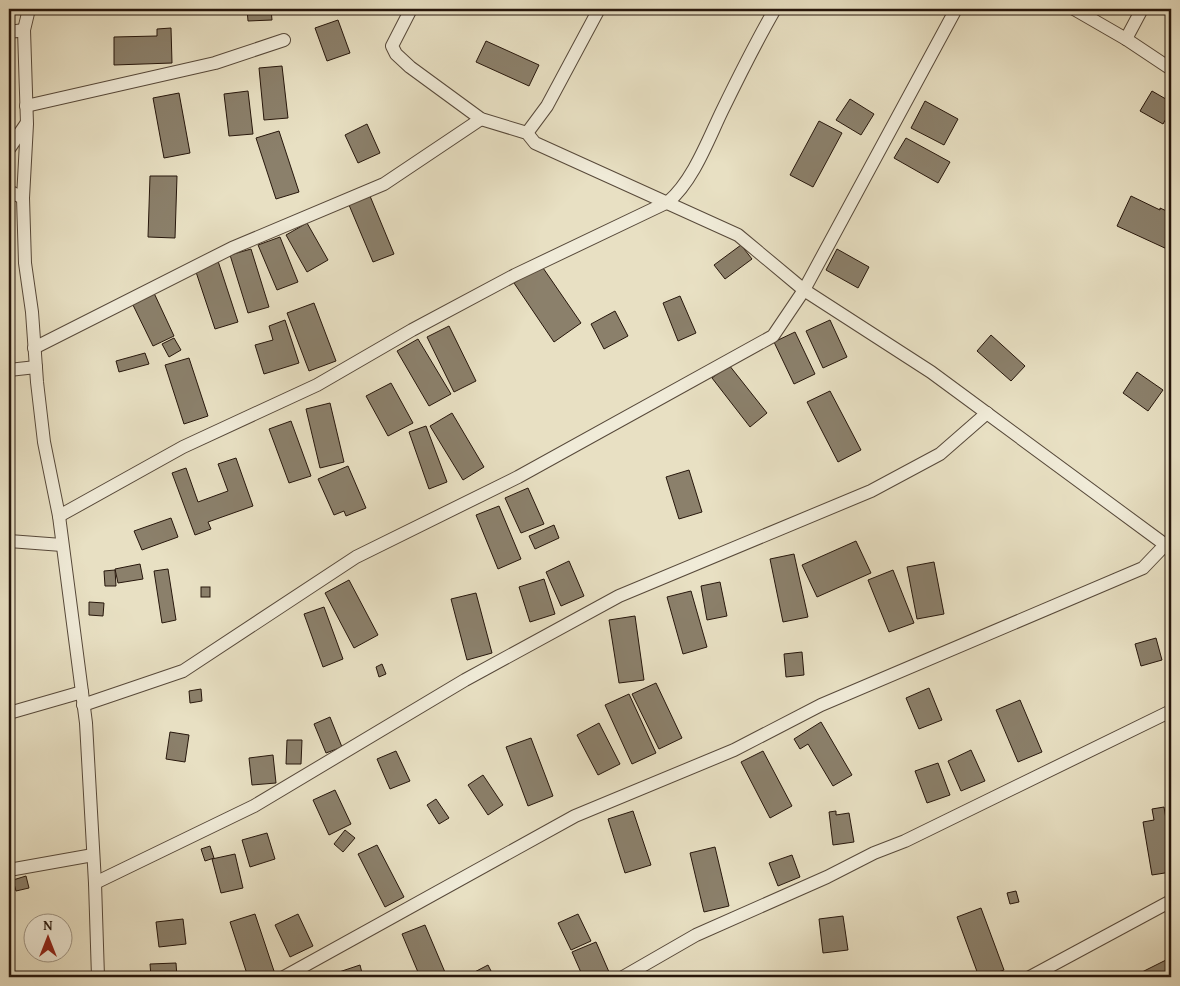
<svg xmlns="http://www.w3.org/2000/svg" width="1180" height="986" font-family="'Gentium Book Plus',serif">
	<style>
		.building { fill: #8b806b; stroke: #27170c }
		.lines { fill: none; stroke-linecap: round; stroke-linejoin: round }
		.street-casing { stroke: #57493a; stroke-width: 14 }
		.street { stroke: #f0ebd8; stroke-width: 12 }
	</style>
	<rect width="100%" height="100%" fill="#e8e0c3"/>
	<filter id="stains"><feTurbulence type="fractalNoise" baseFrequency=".004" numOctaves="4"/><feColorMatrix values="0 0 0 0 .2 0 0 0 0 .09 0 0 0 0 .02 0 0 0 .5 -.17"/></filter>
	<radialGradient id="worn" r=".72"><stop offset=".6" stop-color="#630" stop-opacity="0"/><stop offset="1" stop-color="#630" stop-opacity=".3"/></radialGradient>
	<g class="building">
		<polygon points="247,9 271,9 272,20 248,21"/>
		<polygon points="338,20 350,53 327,61 315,28"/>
		<polygon points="171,28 172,63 114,65 114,37 157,36 157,29"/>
		<polygon points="486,41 539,65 529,86 476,62"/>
		<polygon points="282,66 288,118 264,120 259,68"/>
		<polygon points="248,91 253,134 229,136 224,94"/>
		<polygon points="1152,91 1171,102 1171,110 1163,124 1140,111"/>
		<polygon points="179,93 190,153 164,158 153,98"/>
		<polygon points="850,99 874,114 861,135 836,120"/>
		<polygon points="925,101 958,119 944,145 911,128"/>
		<polygon points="819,121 842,133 813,187 790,175"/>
		<polygon points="367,124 380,153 358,163 345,135"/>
		<polygon points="279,131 299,192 276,199 256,138"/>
		<polygon points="906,138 950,162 938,183 894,158"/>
		<polygon points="150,176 177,176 175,238 148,237"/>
		<polygon points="370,196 394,254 373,262 349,205"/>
		<polygon points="1131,196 1160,210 1160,208 1171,213 1171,240 1167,249 1117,226"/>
		<polygon points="307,223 328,260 307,272 286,235"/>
		<polygon points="280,237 298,282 277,290 258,245"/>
		<polygon points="741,245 752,259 725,279 714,265"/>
		<polygon points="251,249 269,307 248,313 230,255"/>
		<polygon points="837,249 869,267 858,288 826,270"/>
		<polygon points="218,261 238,322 215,329 195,269"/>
		<polygon points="541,265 581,323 554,342 514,283"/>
		<polygon points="154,293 174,336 153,346 132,303"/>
		<polygon points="680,296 696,333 678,341 663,303"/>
		<polygon points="314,303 336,361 309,371 287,313"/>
		<polygon points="615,311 628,336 604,349 591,324"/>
		<polygon points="285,320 299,363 264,374 255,345 273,340 269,326"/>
		<polygon points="830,320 847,357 823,368 806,331"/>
		<polygon points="449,326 476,381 454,392 427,337"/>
		<polygon points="795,332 815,374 794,384 774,342"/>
		<polygon points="991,335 1025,366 1011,381 977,351"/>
		<polygon points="174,338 181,350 169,357 162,344"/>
		<polygon points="418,339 451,394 429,406 397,351"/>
		<polygon points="145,353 149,364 119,372 116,361"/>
		<polygon points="189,358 208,416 184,424 165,365"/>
		<polygon points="729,365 767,413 750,427 712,378"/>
		<polygon points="1137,372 1163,390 1148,411 1123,393"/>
		<polygon points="391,383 413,423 388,436 366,396"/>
		<polygon points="830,391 861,450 838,462 807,402"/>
		<polygon points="330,403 344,462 320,468 306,409"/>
		<polygon points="452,413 484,467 463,480 430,426"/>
		<polygon points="291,421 311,476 289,483 269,429"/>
		<polygon points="426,426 447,482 429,489 409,432"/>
		<polygon points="236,458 253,506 208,522 211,529 195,535 172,473 186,468 198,502 228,491 218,464"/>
		<polygon points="348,466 366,508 346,516 344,511 334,515 318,479"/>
		<polygon points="689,470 702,512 679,519 666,477"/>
		<polygon points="528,488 544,524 521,533 505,498"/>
		<polygon points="499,506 521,559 498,569 476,515"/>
		<polygon points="171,518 178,537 142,550 134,531"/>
		<polygon points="554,525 559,538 535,549 529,536"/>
		<polygon points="856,541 871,573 817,597 802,565"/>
		<polygon points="794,554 808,617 783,622 770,559"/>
		<polygon points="569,561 584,596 561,606 546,572"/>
		<polygon points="934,562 944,614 917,619 907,567"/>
		<polygon points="140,564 143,579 118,583 115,569"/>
		<polygon points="168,569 176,620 162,623 154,571"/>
		<polygon points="115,570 116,586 105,586 104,571"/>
		<polygon points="893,570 914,623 889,632 868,580"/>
		<polygon points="544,579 555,614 530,622 519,587"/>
		<polygon points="349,580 378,635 354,648 325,593"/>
		<polygon points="720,582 727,616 707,620 701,586"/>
		<rect x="201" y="587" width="9" height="10"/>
		<polygon points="691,591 707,647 683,654 667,597"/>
		<polygon points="476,593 492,653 467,660 451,599"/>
		<polygon points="89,602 104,603 103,616 89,615"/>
		<polygon points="324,607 343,659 323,667 304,614"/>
		<polygon points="635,616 644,680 619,683 609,620"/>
		<polygon points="1156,638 1162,660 1141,666 1135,644"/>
		<polygon points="802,652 804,675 786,677 784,654"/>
		<polygon points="382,664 386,674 379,677 376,667"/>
		<polygon points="656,683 682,738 659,749 632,694"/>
		<polygon points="929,688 942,720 919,729 906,698"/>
		<polygon points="201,689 202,701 190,703 189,691"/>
		<polygon points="629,694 656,753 632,764 605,705"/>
		<polygon points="1020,700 1042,752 1018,762 996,710"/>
		<polygon points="330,717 342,747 326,753 314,724"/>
		<polygon points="821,722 852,775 833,786 808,744 800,749 794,739"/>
		<polygon points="599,723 620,764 598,775 577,735"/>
		<polygon points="170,732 189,735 185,762 166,759"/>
		<polygon points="531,738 553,796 528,806 506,747"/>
		<polygon points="287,740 302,740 301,764 286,764"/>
		<polygon points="971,750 985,781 961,791 948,761"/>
		<polygon points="396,751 410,781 390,789 377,759"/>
		<polygon points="763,751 792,806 770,818 741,762"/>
		<polygon points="273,755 276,783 252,785 249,758"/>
		<polygon points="938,763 950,795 927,803 915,771"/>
		<polygon points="483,775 503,805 488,815 468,785"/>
		<polygon points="335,790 351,824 329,835 313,800"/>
		<polygon points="436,799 449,818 439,824 427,805"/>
		<polygon points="1164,807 1171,849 1171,872 1152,875 1143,822 1154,820 1152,809"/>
		<polygon points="633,811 651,865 625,873 608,819"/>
		<polygon points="836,811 836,815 849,813 854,842 833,845 829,812"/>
		<polygon points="345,830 355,838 343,852 334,844"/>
		<polygon points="267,833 275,859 250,867 242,840"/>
		<polygon points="377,845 404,897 385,907 358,854"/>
		<polygon points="210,846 214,858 205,861 201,849"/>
		<polygon points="715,847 729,906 704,912 690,853"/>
		<polygon points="235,854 243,888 221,893 212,859"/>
		<polygon points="792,855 800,877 778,886 769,863"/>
		<polygon points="26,876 29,888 16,891 13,880"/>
		<polygon points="1016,891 1019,902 1010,904 1007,893"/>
		<polygon points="981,908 1004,970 983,977 979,977 957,917"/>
		<polygon points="255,914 275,974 266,977 248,977 230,922"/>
		<polygon points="298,914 313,946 290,957 275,925"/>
		<polygon points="578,914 591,941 571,950 558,923"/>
		<polygon points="843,916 848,950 823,953 819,919"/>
		<polygon points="183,919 186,944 159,947 156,922"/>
		<polygon points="425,925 447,977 420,977 402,934"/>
		<polygon points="596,942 609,972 597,977 583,977 572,952"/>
		<polygon points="1170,958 1171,961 1171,977 1145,977 1142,972"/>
		<polygon points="176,963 177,977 151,977 150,964"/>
		<polygon points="360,965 363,977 337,977 336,973"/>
		<polygon points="488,965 494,977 465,977"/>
		<polygon points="975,972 978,977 965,977"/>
	</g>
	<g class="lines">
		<defs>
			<g id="street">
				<polyline points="411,9 392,46 396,54 410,67 481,119 527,133 535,143 738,235 804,290 931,372 1171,549"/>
				<polyline points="1074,9 1126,39 1171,69"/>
				<polyline points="24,30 29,9"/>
				<polyline points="9,32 24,30 27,124 23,198 25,263 32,312 37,382 44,442 59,516 86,723 95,883 98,977"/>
				<polyline points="1126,39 1142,9"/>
				<polyline points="26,106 215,63 284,40"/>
				<polyline points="527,133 547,106 599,9"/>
				<polyline points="9,149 26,124"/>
				<polyline points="9,191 23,198"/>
				<polyline points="34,348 232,248 384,184 481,119"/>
				<polyline points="9,370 36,367"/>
				<path d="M59,516L183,447L317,385L412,330L515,275L668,202C693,181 708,140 722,111C739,76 756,42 775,9"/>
				<polyline points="9,541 62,545"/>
				<polyline points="83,705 183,671 356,557 518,477 773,336 804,290 956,9"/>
				<polyline points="9,713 82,692"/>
				<polyline points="9,870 93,855"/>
				<polyline points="95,883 254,806 465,680 619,596 871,491 940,454 987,413"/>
				<polyline points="284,977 575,816 734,750 821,705 1143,568 1165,545"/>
				<polyline points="623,977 696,935 827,877 874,853 905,841 1171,711"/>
				<polyline points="1030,977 1171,901"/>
			</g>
		</defs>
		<use href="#street" class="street-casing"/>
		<use href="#street" class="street"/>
	</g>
	<rect width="1180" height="986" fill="none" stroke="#e8e0c3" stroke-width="30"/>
	<rect x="10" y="10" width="1160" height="966" fill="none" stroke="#27170c" stroke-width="2.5"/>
	<rect x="15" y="15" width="1150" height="956" fill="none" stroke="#27170c"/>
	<g transform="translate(48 938)"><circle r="24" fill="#f0ebd8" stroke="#a09686"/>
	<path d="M0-4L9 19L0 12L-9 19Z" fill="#8f2418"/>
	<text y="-8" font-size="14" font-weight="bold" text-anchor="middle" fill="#27170c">N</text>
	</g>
	<rect width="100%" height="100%" filter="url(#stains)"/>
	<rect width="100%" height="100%" fill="url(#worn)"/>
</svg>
